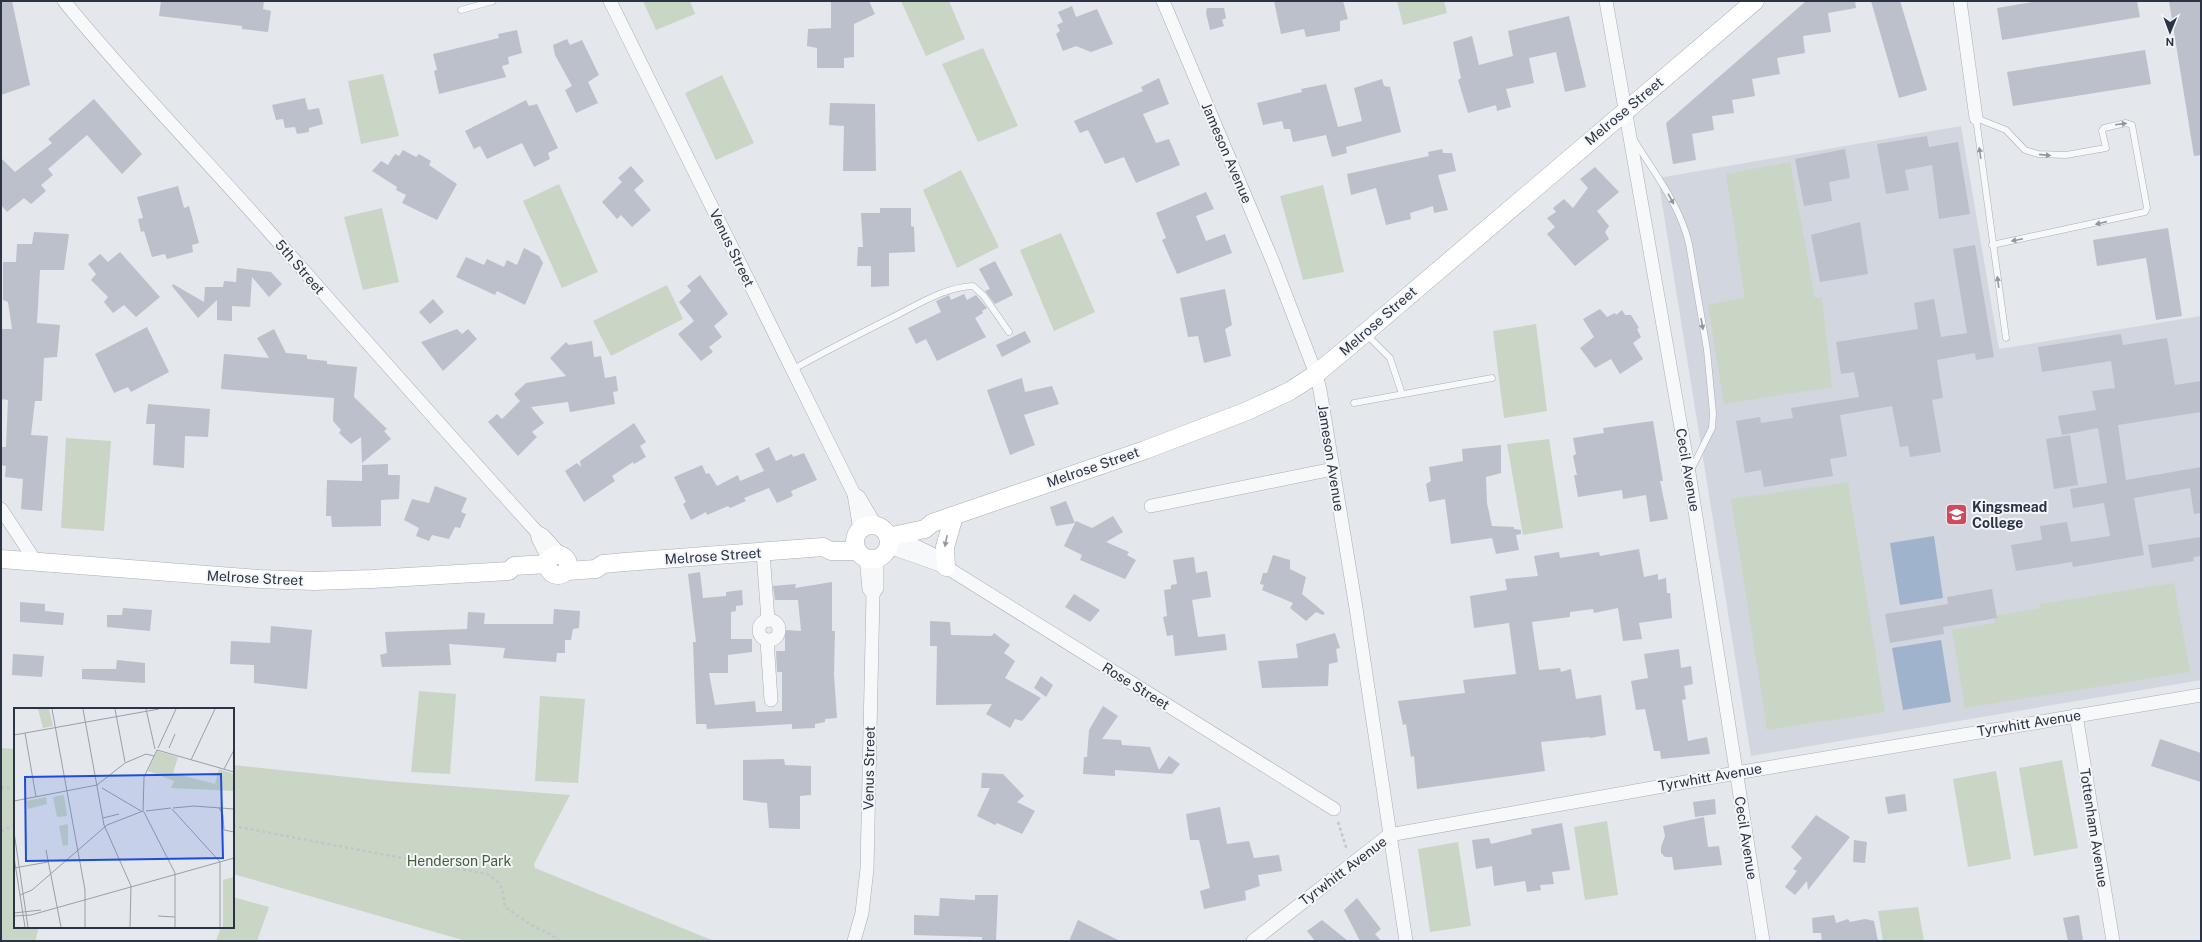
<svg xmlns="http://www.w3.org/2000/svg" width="2202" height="942" font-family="'Public Sans',sans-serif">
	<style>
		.built { fill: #d2d6de }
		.green { fill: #c9d6c5 }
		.water { fill: #9fb4cc }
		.building { fill: #bbc0ca }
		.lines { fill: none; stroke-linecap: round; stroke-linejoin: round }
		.lane-casing { stroke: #a9aeb7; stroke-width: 7 }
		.street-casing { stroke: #a9aeb7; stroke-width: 14 }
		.secondary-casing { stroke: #a9aeb7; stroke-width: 19 }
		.path { stroke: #c2c5cb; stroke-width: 2.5; stroke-dasharray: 3 3; stroke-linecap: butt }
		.lane { stroke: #f7f8fa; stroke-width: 6 }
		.street { stroke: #f7f8fa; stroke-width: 13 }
		.secondary { stroke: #fff; stroke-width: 18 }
		.oneway { fill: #9196a0 }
		.oneway2 { fill: #959aa2 }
		.labels { text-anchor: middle; stroke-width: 4; stroke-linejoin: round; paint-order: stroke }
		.street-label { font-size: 14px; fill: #2b3445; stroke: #f4f6f9 }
		.poi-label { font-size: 14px; font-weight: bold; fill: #2b3445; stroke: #f4f6f9; text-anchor: start }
		.park-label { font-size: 14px; fill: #3f6138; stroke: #f4f6f9 }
		.inset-road { fill: none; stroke: #9a9fa9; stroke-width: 1 }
		.view { fill: #1d4ed8; fill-opacity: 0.15; stroke: #1d4ed8; stroke-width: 2 }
		.inset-edge { fill: none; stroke: #2b3445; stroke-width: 2 }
	</style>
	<rect width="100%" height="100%" fill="#e4e7ec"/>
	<polygon class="built" points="1961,126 1999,349 2201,316 2201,680 1751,756 1658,178"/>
	<g class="green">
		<polygon points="643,1 690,1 695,14 656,30"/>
		<polygon points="901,1 949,1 965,39 926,56"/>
		<polygon points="1397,1 1444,1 1447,13 1403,25"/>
		<polygon points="983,48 1018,126 978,142 942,64"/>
		<polygon points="383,74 399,136 361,144 348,81"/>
		<polygon points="722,75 754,143 716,160 685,93"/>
		<polygon points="1790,162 1815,298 1822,298 1832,387 1724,404 1708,305 1745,298 1726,174"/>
		<polygon points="961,170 999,247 957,268 923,190"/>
		<polygon points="559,184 598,272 562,288 523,201"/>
		<polygon points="1323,185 1344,272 1303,280 1280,196"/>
		<polygon points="382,208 399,282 363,290 344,217"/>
		<polygon points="1061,233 1095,312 1054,331 1020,250"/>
		<polygon points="667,285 683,319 611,356 593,321"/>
		<polygon points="1536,324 1547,411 1504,418 1493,331"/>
		<polygon points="66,438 111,441 104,531 61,528"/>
		<polygon points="1549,439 1563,528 1523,535 1507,444"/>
		<polygon points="1848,482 1885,712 1767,730 1731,499"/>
		<polygon points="2174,583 2190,672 1965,708 1952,630 1995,623 1994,616 2040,608 2040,604"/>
		<polygon points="419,691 456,694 450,774 411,772"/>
		<polygon points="540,696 585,699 578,783 535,781"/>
		<polygon points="1,748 15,749 15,927 39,927 35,941 1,941"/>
		<polygon points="2062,760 2078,848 2034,856 2019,768"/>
		<polygon points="233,765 387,781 570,795 534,864 535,868 714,941 466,941 233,874"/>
		<polygon points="1996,771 2011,859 1968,867 1953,779"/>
		<polygon points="1607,821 1618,895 1585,900 1574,827"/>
		<polygon points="1458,842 1471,926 1430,932 1418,849"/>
		<polygon points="233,897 269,907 257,941 216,941 221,927 233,927"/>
		<polygon points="1918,907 1924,941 1883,941 1878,911"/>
	</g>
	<g class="water">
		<polygon points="1934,536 1943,598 1900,605 1890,543"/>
		<polygon points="1941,640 1951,702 1903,710 1892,648"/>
	</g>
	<g class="building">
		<polygon points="1,1 12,1 30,85 1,95"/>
		<polygon points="161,1 264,1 263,9 271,11 268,32 242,29 242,26 159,16"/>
		<polygon points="869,1 875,14 854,24 854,57 844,58 844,68 817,68 817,48 807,46 808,29 831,28 831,2"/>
		<polygon points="1274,1 1343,1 1348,19 1340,21 1340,31 1306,37 1304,29 1281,34"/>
		<polygon points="1806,1 1855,1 1856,8 1828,13 1831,32 1803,36 1805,53 1777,58 1780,74 1752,79 1755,96 1732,100 1734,113 1712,116 1714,130 1692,134 1696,160 1673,164 1666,123"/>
		<polygon points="1871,1 1900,1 1927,90 1899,98"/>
		<polygon points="2039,1 2137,1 2140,17 2002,40 1997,8"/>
		<polygon points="2169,1 2201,1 2201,155 2194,156"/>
		<polygon points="1072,6 1076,17 1097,9 1113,44 1091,52 1076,46 1063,51 1056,34 1060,31 1057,25 1063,22 1058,12"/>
		<polygon points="1207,8 1224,8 1226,18 1222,20 1224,26 1210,30 1206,13"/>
		<polygon points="1569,16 1586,87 1565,92 1556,52 1529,58 1534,83 1506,89 1511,107 1497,111 1496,105 1468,113 1458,80 1461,78 1453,42 1472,36 1479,65 1513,56 1508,31"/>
		<polygon points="517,30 522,53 508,57 509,64 502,66 506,77 439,94 434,71 437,70 433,54 499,38 498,34"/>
		<polygon points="567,39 570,45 582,40 599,75 588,82 598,103 576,113 565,90 572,86 555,55 553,45"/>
		<polygon points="2145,50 2151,84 2013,106 2007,72"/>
		<polygon points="1159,78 1169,104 1143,114 1156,143 1169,139 1180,165 1136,183 1124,157 1105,164 1088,130 1080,133 1074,121 1143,91 1141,87"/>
		<polygon points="1382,79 1384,86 1390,87 1401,132 1346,147 1347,153 1332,157 1326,135 1293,142 1290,129 1284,129 1282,121 1263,125 1257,103 1302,92 1301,89 1326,84 1338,127 1362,121 1354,88"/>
		<polygon points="305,98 308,110 319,108 323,124 309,128 309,132 297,134 295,127 285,128 283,119 276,120 272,105"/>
		<polygon points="94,99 142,154 122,174 87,135 48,169 53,175 41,185 46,191 31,204 24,198 7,212 1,205 1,158 15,172 52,143 48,139"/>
		<polygon points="526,100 529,106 537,104 558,148 548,153 550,159 534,167 522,143 487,159 480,146 474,149 465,131"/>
		<polygon points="830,103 875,104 876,171 843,171 844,126 829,125"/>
		<polygon points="1927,136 1929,147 1958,142 1970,214 1939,219 1932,165 1905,170 1909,190 1886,194 1877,144"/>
		<polygon points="1442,149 1443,153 1452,153 1456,171 1438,175 1448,210 1434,213 1433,206 1410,213 1411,219 1386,225 1376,188 1351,195 1347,174 1429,156 1428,152"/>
		<polygon points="1845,149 1850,178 1829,182 1832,201 1804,206 1795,159"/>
		<polygon points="403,150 416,157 419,154 431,161 429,165 457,184 437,220 402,203 406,195 396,190 397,187 372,171 381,161 388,165 395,154 399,156"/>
		<polygon points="631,166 644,181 634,190 651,210 632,227 621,215 617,219 602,202 622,182 618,178"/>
		<polygon points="1595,167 1619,192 1597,211 1609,226 1605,232 1609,239 1575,266 1547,234 1555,227 1547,218 1556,212 1553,208 1564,199 1573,208 1588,188 1580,179"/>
		<polygon points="178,186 184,208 189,206 199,243 192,245 193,252 167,259 165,254 152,257 144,231 141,232 138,219 143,218 137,197"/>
		<polygon points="1206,192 1214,209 1196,216 1206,241 1225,234 1232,253 1177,274 1162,240 1166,238 1156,213"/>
		<polygon points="880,208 911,208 911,226 914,227 915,252 889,253 889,286 871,287 871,266 857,266 858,247 863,247 861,213 880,213"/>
		<polygon points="1860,222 1868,274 1820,282 1811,235"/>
		<polygon points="2168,228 2182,316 2156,320 2146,258 2097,266 2093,240"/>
		<polygon points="34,232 69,234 64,270 40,270 37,323 60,325 57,357 44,358 42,401 35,401 31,435 48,436 42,511 21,509 23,479 5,477 6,466 1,465 1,447 6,447 8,400 1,399 2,329 12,329 8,302 3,300 3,262 16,262 17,244 32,244"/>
		<polygon points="1975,245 1994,357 1976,360 1975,353 1937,360 1943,398 1932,400 1941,452 1910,457 1908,446 1900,447 1892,406 1840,415 1847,456 1830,459 1833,476 1764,487 1761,470 1745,473 1736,421 1760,417 1761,423 1793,418 1791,408 1859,397 1854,372 1841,374 1836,342 1918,329 1914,303 1934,299 1941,337 1967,333 1953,249"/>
		<polygon points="524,248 539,256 543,263 525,305 497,291 495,295 456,277 466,257 484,265 487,259 504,267 507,260 517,265"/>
		<polygon points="120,252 160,297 136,317 124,305 113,313 104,302 108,297 91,280 96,274 88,264 100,254 108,262"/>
		<polygon points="995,261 1013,295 995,304 985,291 990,289 979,269"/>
		<polygon points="237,268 271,272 282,284 269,297 252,277 250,307 232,306 232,321 217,320 217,300 198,318 172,286 173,284 204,302 205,287 223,287 224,281 236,282"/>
		<polygon points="700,275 728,314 714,326 722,337 709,347 713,352 701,361 678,334 694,321 679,302 691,291 687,286"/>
		<polygon points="1225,289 1232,325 1225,329 1231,356 1204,363 1198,336 1188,337 1180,298"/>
		<polygon points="964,294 967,300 976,295 987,308 982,311 983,313 975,318 986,337 937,361 926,339 916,344 908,328 941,312 936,301 949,295 951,300"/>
		<polygon points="433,299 444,312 430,324 419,312"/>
		<polygon points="1600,309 1607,317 1615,313 1616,315 1622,310 1625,315 1631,315 1639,328 1637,329 1641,337 1633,343 1643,359 1620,374 1611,359 1595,368 1580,348 1594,337 1583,319"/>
		<polygon points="147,327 169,372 131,392 128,387 114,393 95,354"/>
		<polygon points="274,329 286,353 307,355 307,359 327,361 327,364 357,367 354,397 387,429 384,431 391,439 362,463 361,437 351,444 339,433 341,430 333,421 334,398 221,389 224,354 269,358 257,338"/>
		<polygon points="457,329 462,334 468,329 477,339 443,371 421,342"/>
		<polygon points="1025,331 1031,342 1002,357 996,345"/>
		<polygon points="2121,334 2123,345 2167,338 2175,385 2201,381 2201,412 2118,425 2126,480 2201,467 2201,513 2194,514 2190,488 2134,498 2144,555 2073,567 2072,562 2016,571 2011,545 2042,540 2040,526 2067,522 2071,542 2110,536 2104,503 2073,508 2070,489 2107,483 2098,428 2062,435 2058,416 2096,410 2092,391 2115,388 2111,361 2042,372 2038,347"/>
		<polygon points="592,341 594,357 601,356 605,378 616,376 618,391 613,392 615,404 570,412 568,402 531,407 544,423 532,432 537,437 518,456 488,422 497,414 502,419 520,401 514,394 526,383 566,376 550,358 566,342 569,345"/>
		<polygon points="1022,378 1025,392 1052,386 1059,404 1024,415 1035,445 1010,455 987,390"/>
		<polygon points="148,404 210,409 208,437 185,436 184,468 153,465 155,424 146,424"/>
		<polygon points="1653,421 1663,481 1660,481 1668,519 1650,522 1646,495 1623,499 1622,490 1578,497 1574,475 1577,475 1573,456 1576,454 1573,438 1604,433 1603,428"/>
		<polygon points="634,423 646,442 640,446 646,457 634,464 633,462 612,476 615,481 584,502 565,471 577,463 581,467 580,461"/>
		<polygon points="2070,435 2078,485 2054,489 2046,439"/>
		<polygon points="1501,445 1501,473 1486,477 1487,503 1492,526 1514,527 1514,529 1521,530 1521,534 1516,535 1519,550 1496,554 1492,538 1451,544 1445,499 1429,502 1426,484 1431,481 1429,467 1463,461 1462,449"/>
		<polygon points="769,447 776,461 792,454 793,457 804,453 817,480 791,491 793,496 777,503 769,488 744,498 746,501 730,508 728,506 707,515 706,512 691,520 683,504 686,502 674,477 702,465 706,474 709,473 717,486 738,475 740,481 764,471 755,454"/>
		<polygon points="388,464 388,475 400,475 399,499 381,500 381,526 332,527 331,516 326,516 327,480 362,481 362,465"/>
		<polygon points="435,486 467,498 461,512 466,514 460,528 455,527 449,539 432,535 429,541 416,536 419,528 404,520 412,499 429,503"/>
		<polygon points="1066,501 1075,523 1056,526 1050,507"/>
		<polygon points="1113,516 1123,532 1106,542 1129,552 1127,555 1136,560 1125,579 1080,560 1082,555 1064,546 1076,521 1092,528"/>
		<polygon points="2201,537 2201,556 2193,557 2194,561 2152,568 2148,545"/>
		<polygon points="1639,549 1644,577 1658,574 1658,580 1666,578 1667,593 1670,593 1672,618 1639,623 1642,639 1623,641 1618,608 1594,613 1593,609 1570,612 1570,617 1532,622 1539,670 1560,668 1561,672 1571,669 1576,699 1601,695 1606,735 1590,738 1589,737 1541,742 1545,771 1417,789 1414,756 1411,757 1406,724 1403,725 1398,701 1465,693 1463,680 1516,674 1509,623 1474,628 1470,596 1507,590 1505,579 1538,576 1534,556 1559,552 1560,558 1599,552 1600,556"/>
		<polygon points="1273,555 1290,560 1290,569 1306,577 1302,594 1325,613 1323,615 1316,612 1306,621 1290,608 1293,603 1262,590 1264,585 1260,584 1263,573 1267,573"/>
		<polygon points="1194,557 1196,573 1207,571 1211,597 1192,600 1198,637 1225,634 1227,650 1175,656 1173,635 1167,636 1163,617 1167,616 1164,590 1171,589 1171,585 1177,584 1173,560"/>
		<polygon points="700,572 703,598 726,596 726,592 742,590 743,605 736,606 736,611 731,612 731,639 752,639 752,652 728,655 728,673 709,673 715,705 755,701 756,712 782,711 782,672 777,672 776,651 785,651 785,630 801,631 798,600 775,600 773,586 796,584 795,588 832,582 832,631 835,631 834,675 837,718 825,719 825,722 815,724 815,728 792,729 792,724 707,729 706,724 696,724 693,642 696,642 688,574"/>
		<polygon points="1992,589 1997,618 1943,627 1944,634 1890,643 1885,614 1948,604 1947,597"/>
		<polygon points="1074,594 1100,610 1090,622 1065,607"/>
		<polygon points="20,602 45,604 45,611 64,613 63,625 20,622"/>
		<polygon points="123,608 152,610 150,631 107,627 107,615 122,615"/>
		<polygon points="554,609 580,611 579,628 573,629 571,640 565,640 565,653 557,653 556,662 503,658 505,648 449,644 451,665 382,667 380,655 387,653 385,632 467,629 468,612 485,613 484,624 553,624"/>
		<polygon points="930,621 950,622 951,635 992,636 994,633 1010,645 1004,653 1015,661 1005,678 1041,698 1022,721 1015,719 1010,728 986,714 992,704 936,705 937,646 930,646"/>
		<polygon points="271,626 312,630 307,689 254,683 254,665 230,664 231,641 270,643"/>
		<polygon points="1335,633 1340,648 1336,649 1338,662 1329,664 1328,686 1262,688 1258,661 1298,658 1296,644"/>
		<polygon points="1679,649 1681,668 1691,666 1693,684 1684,686 1686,699 1682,700 1688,741 1707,737 1710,754 1661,759 1660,751 1654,751 1645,709 1636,710 1631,681 1648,678 1644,654"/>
		<polygon points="13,654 44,656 42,677 12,675"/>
		<polygon points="117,660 145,663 145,683 82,679 82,669 116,669"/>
		<polygon points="1041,676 1053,685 1046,697 1034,688"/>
		<polygon points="1103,706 1118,716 1102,739 1121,740 1122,745 1150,747 1159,770 1169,756 1180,764 1172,774 1115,770 1115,776 1083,774 1084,757 1087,757 1089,730"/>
		<polygon points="2160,739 2201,753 2201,782 2151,766"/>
		<polygon points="784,759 785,765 811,766 811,795 800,796 800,829 769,828 767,803 743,800 743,760"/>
		<polygon points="982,773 1003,774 1024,796 1017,802 1035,811 1022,834 997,823 995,825 977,816 990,788 981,788"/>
		<polygon points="1905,794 1907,811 1888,814 1885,797"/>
		<polygon points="1715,799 1716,814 1695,817 1693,802"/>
		<polygon points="1220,807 1227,844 1249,841 1254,858 1279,855 1282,871 1258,875 1260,886 1245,891 1246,900 1204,909 1200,891 1210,888 1199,840 1190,840 1186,814"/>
		<polygon points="1816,815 1850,837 1808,890 1807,881 1795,895 1785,887 1797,871 1793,869 1802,858 1791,847"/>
		<polygon points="1704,817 1708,847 1719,846 1722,865 1674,870 1672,857 1665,857 1661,853 1661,847 1665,836 1663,826"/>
		<polygon points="1562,823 1570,870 1552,872 1554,884 1540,885 1541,890 1527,892 1525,881 1494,886 1492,866 1476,869 1472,840 1489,838 1491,844 1532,834 1531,829"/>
		<polygon points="1854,840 1867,842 1865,863 1853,862"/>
		<polygon points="975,895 998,895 996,941 982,941 982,937 914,935 914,915 939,916 940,898 975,900"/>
		<polygon points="1357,898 1381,929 1375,934 1381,941 1360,941 1344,910"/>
		<polygon points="1834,915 1836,923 1848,919 1850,922 1865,919 1874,921 1878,941 1822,941 1821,933 1813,933 1812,918"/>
		<polygon points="2079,915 2083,941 2068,941 2063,918"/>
		<polygon points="1078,920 1120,941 1069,941"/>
		<polygon points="1322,920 1348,941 1315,941 1307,931"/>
	</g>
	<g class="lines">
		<defs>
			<g id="lane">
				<polyline points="461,10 493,1"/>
				<path d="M1634,140C1655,174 1680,205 1689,244L1707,350L1713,413L1712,428L1691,470"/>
				<polyline points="1992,245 2145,212 2147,208 2132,125 2126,123 2104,128 2102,131 2106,148 2066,155 2038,154 2025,150 2006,130 1976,118 2006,338"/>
				<polyline points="1366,334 1390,358 1402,394"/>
				<path d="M792,370C827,350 863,332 899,314C922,302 947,287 973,286L984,296L1009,332"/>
				<polyline points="1354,403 1492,378"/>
			</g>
			<g id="street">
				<path d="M64,1C128,80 199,152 266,228C356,330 446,432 537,532L543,535L561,555"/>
				<polyline points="610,1 854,494 860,530"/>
				<polyline points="1163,1 1273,262 1316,374 1320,390 1356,608 1406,941"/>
				<polyline points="1606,1 1689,473 1763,941"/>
				<polyline points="1960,1 1976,118"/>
				<polyline points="854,494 859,497 876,526"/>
				<polyline points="1151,506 1333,469"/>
				<polyline points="1,509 36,562"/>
				<polyline points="537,532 538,538 549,560"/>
				<polyline points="890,540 908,542 932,554"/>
				<polyline points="889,547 946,567 1334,809"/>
				<polyline points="763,552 768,620"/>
				<polyline points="866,558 869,589 873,594"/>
				<circle cx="769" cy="630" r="10"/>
				<polyline points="767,640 771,700"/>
				<polyline points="2076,715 2113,941"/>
				<polyline points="854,941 862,913 867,869 873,594 877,588 877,559"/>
				<polyline points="1253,941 1389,835 1736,773 2201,695"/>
			</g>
			<g id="secondary">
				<circle cx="872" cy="542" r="17"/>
				<polyline points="888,537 925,529 932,523 1145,450 1247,411 1290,391 1316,374 1365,333 1755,1"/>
				<circle cx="558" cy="565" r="10"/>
				<polyline points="1,559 260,579 313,581 372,579 509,571 514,566 548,564"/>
				<polyline points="946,567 945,547 954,516"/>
				<polyline points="567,571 596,569 603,564 625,562 823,547 831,551 857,551"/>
			</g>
		</defs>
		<use href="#lane" class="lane-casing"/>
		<use href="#street" class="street-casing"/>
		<use href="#secondary" class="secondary-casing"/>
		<g class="path">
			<polyline points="1,787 15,789"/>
			<polyline points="1338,822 1347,850"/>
			<path d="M233,826L487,874C503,883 502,890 505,907L531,925L555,937L559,941"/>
			<polyline points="1,831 15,825"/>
		</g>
		<use href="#lane" class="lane"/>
		<use href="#street" class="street"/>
		<use href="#secondary" class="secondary"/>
	</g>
	<defs><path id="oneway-solid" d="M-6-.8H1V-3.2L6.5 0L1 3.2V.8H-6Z"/></defs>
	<g class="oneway">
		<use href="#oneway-solid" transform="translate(2121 124) rotate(-7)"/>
		<use href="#oneway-solid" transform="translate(1980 153) rotate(-98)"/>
		<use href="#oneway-solid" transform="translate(2045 155) rotate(6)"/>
		<use href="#oneway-solid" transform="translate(1671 199) rotate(61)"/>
		<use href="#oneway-solid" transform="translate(2101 223) rotate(167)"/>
		<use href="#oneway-solid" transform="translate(2017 240) rotate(168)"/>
		<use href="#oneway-solid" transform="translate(1998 282) rotate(-98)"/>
		<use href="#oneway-solid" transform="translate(1702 324) rotate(80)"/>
	</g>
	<use class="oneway2" href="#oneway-solid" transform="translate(946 541) rotate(101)"/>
	<defs>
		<symbol id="school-square" viewBox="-11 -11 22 22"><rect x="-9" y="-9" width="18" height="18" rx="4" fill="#d1495b" stroke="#f4f6f9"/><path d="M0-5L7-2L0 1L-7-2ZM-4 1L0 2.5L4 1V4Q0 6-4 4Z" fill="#fff"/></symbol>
	</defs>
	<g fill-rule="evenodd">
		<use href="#school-square" x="1944" y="502" width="25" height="25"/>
	</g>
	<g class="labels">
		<g class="street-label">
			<text transform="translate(1624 111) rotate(-40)" y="5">Melrose Street</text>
			<text transform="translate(1227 153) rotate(67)" y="5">Jameson Avenue</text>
			<text transform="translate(732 248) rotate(64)" y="5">Venus Street</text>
			<text transform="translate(300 267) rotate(49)" y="5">5th Street</text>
			<text transform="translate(1378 321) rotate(-41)" y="5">Melrose Street</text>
			<text transform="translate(1331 458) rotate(81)" y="5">Jameson Avenue</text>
			<text transform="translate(1093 467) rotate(-19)" y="5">Melrose Street</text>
			<text transform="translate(1688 470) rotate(80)" y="5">Cecil Avenue</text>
			<text transform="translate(713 556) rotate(-4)" y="5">Melrose Street</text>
			<text transform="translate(255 578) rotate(3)" y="5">Melrose Street</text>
			<text transform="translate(1136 686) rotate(32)" y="5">Rose Street</text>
			<text transform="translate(2029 723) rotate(-9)" y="5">Tyrwhitt Avenue</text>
			<text transform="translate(869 768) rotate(-89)" y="5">Venus Street</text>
			<text transform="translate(1710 777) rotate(-10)" y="5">Tyrwhitt Avenue</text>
			<text transform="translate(2094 828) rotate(81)" y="5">Tottenham Avenue</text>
			<text transform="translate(1746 838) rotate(81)" y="5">Cecil Avenue</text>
			<text transform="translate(1343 871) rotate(-37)" y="5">Tyrwhitt Avenue</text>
		</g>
		<g class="poi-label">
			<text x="1972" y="512">Kingsmead<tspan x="1972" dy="16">College</tspan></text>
		</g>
		<g class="park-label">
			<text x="459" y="866">Henderson Park</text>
		</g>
	</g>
	<g transform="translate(14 708)">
		<rect width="220" height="220" fill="#e4e7ec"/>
		<path d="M24,1H35L39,18L29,20ZM143,43L164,49L159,65L201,76L205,61L220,66V83L157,80L160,73L134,63ZM50,87L53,108L43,109L39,89ZM32,89L33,96L14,101L12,93ZM54,116V137L49,138L45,118ZM220,169V219H209V172Z" fill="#c9d6c5"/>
		<path class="inset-road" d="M38,1L71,182V219M69,1L90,117L117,178L116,219M101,1L111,54M132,1L141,41M11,25L22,89M0,27L145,1M144,40L162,1M155,40L161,26M143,42L220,64M177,52L201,1M210,61L220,42M88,80L127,103M0,93L83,77L111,55L132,46L140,48M159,100L180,98L220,101M205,100L209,107L210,122L220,124M158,101L206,154V219M132,103L157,100M129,104L130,69L143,42M130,104L161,165V219M89,110L105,106M0,124L14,219M32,142L47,219M0,149L11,219M0,160L34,154M6,187L18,182L93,117L129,103M0,205L27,202M0,208L17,207L220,150M144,208L161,209"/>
		<path class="view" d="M207,66L209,150L12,153L11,69Z"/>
		<rect width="220" height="220" class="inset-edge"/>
	</g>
	<rect width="2202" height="942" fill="none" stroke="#2b3445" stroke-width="4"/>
	<g transform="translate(2170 32) rotate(181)" stroke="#f4f6f9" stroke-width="3" paint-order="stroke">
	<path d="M0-3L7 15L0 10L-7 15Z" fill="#2b3445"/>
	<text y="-6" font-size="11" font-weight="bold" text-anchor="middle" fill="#2b3445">N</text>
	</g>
</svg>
